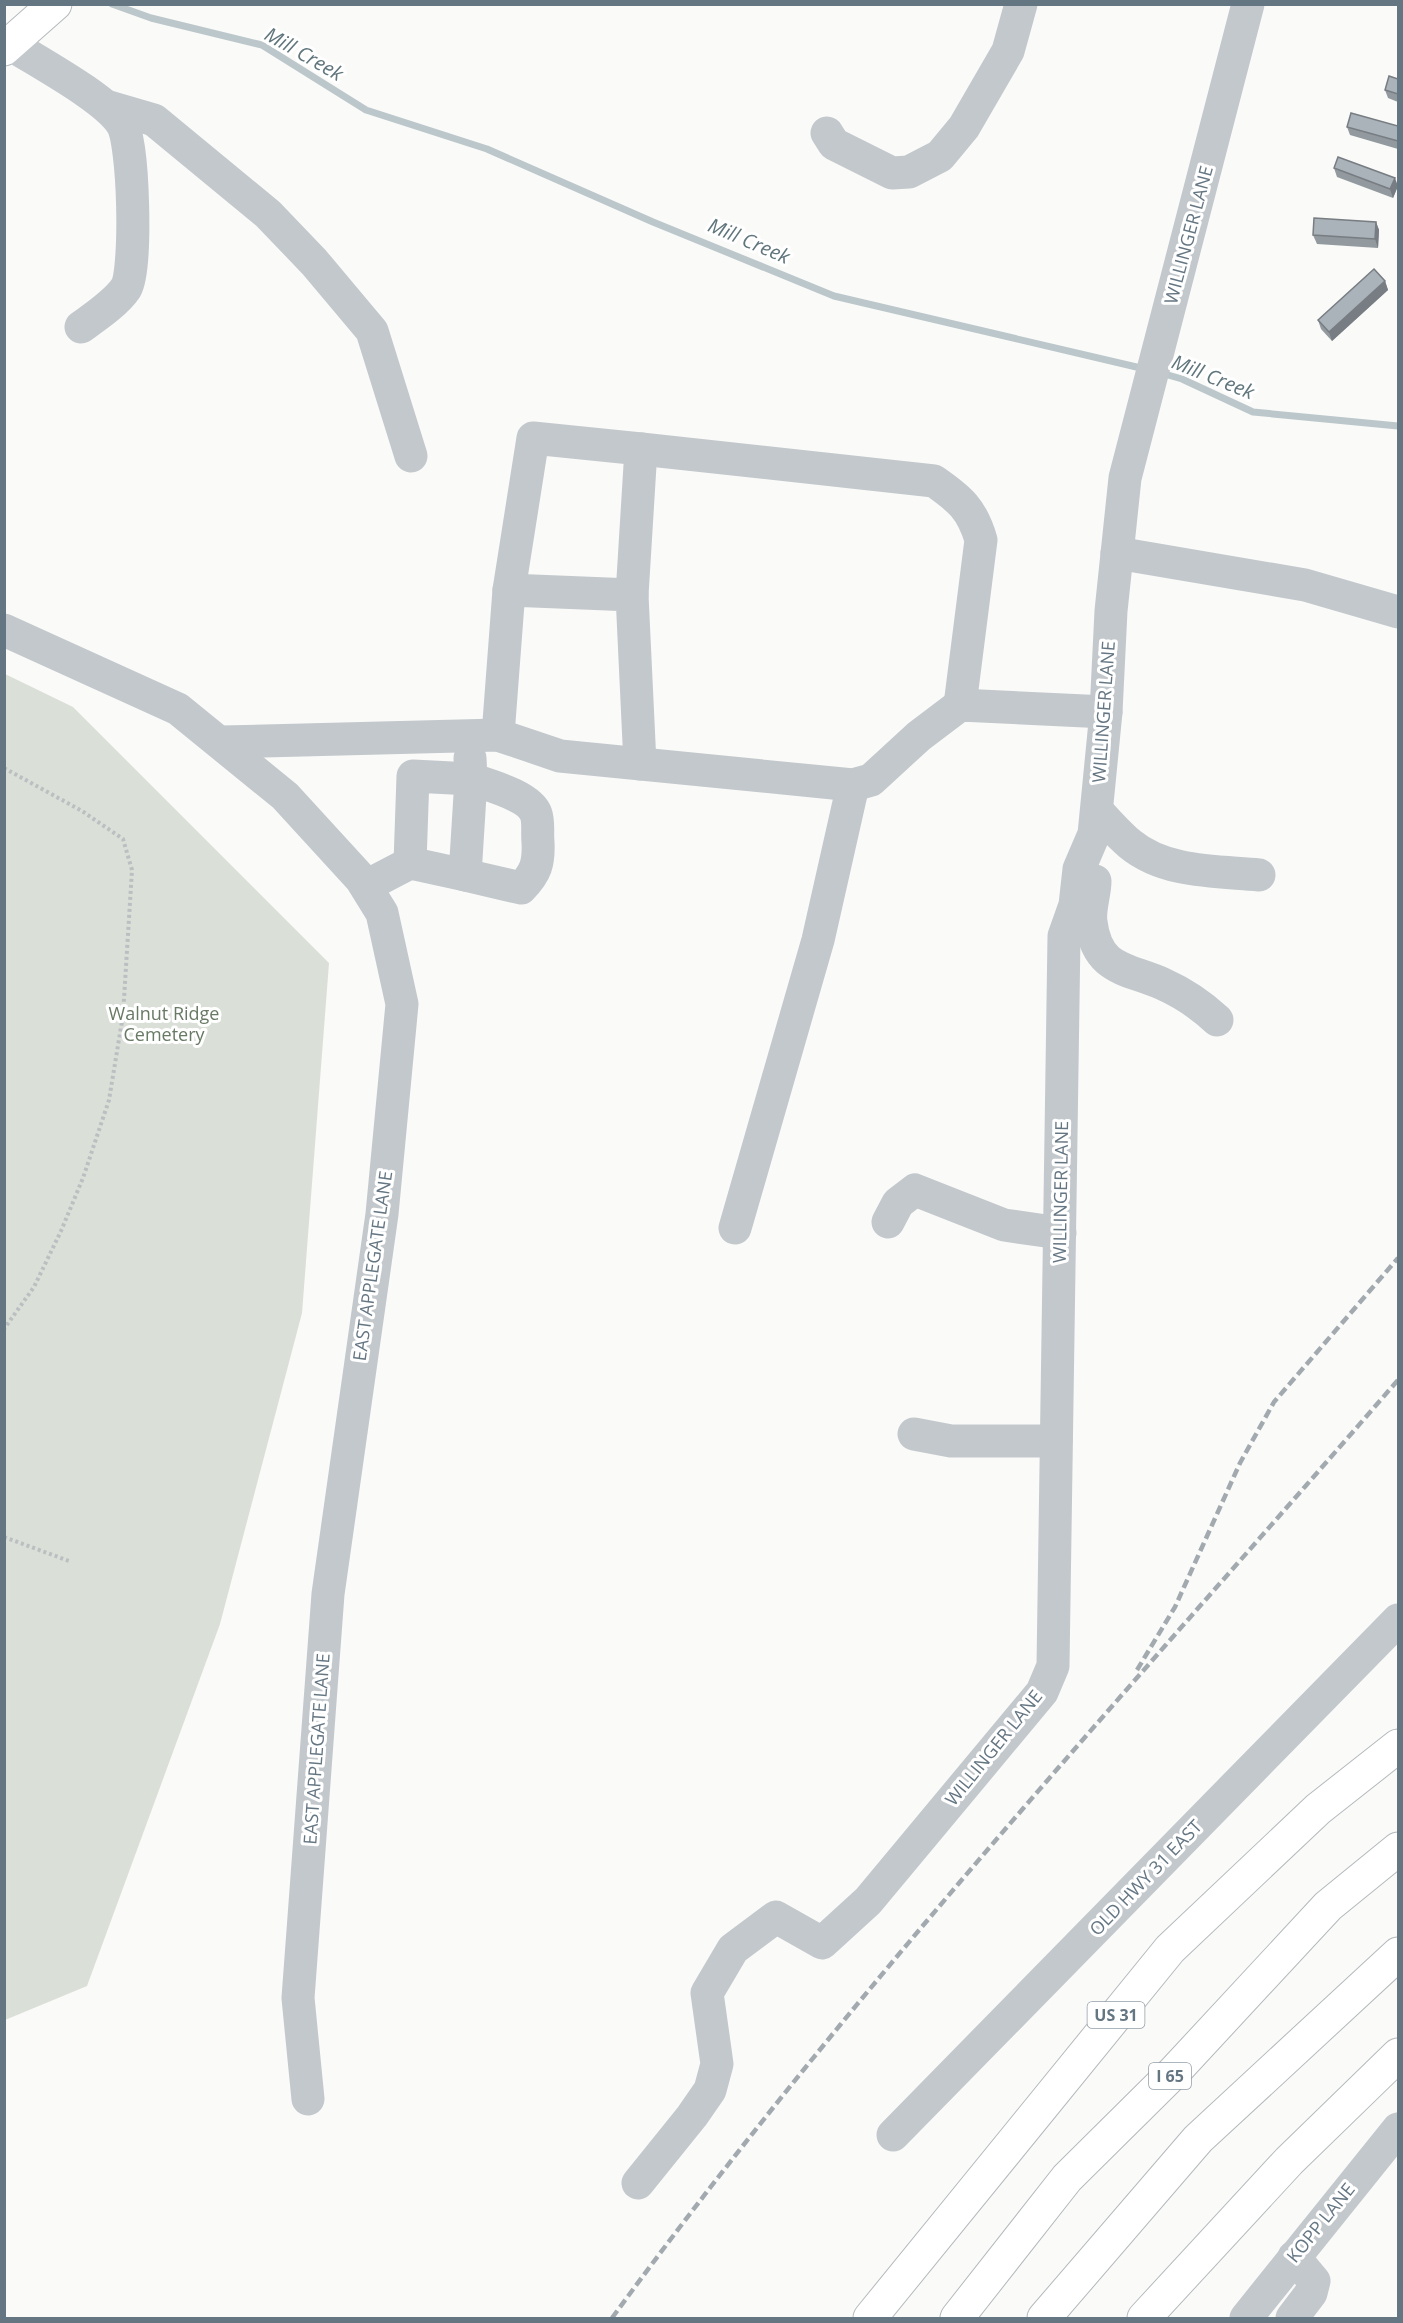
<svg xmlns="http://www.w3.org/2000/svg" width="1403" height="2323" font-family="'Open Sans',sans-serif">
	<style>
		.green { fill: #dadfd7 }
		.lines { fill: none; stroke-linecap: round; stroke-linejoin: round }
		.stream { stroke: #bbc7cb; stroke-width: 7 }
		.major-casing { stroke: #b5babe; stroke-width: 35 }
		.highway-casing { stroke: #b4b9bd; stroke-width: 35 }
		.path { stroke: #bbbfc2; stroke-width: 4; stroke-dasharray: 3 3; stroke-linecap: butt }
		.minor { stroke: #c3c8cc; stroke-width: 33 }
		.major { stroke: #fff; stroke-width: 33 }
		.highway { stroke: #fff; stroke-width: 33 }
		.rail { stroke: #a2aab0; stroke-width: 4.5; stroke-dasharray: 9 4.5; stroke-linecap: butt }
		.wall { fill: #929a9f }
		.shaded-wall { fill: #777d82 }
		.building { fill: #aab3b9; stroke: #777d82; stroke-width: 1.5 }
		.labels { text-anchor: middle; stroke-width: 6; stroke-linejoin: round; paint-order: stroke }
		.shield { fill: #fff; stroke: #939fa8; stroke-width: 1.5 }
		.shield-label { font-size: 16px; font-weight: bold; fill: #657683 }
		.street-label { font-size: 18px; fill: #657683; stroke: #fff }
		.park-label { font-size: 18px; fill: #687a64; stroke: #fff }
		.water-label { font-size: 20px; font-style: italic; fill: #60757c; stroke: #fff }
	</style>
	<rect width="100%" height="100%" fill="#fafaf8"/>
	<polygon class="green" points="5,674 73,707 329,963 302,1313 220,1624 87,1986 5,2020"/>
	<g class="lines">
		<g class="stream">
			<polyline points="112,4 151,18 262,45 366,110 487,149 653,222 834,296 1145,369"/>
			<polyline points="1161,373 1182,379 1253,412 1398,426"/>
		</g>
		<defs>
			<g id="major">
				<polyline points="4,49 55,4"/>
				<polyline points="870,2318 1170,1949 1318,1809 1398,1746"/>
				<polyline points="1144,2318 1289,2161 1398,2055"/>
			</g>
			<g id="highway">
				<polyline points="957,2318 1067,2178 1174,2072 1328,1906 1398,1849"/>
				<polyline points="1044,2318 1198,2139 1398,1954"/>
			</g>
		</defs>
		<use href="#major" class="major-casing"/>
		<use href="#highway" class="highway-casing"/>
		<g class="path">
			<polyline points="4,768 82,811 123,839 132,870 123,1015 109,1100 83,1178 61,1231 34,1287 4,1329"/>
			<polyline points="4,1537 69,1561"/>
		</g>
		<g class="minor">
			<path d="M10,44C38,62 106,98 122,124C134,143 137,269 126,288C116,303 95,317 81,327"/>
			<polyline points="106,106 154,120 268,214 314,262 372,331 411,456"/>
			<polyline points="827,133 834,144 892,173 909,172 940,156 964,127 1008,51 1021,4"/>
			<path d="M641,449L934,481C960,499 972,509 981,540L960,705"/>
			<polyline points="1117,553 1305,585 1398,612"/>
			<polyline points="509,590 533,438 641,449 632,595"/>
			<polyline points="4,630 178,709 285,796 361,879 382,913 402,1004 382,1214 328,1594 298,1998 308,2099"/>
			<polyline points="498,735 509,590 632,595 640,764"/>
			<polyline points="222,742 498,735 560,756 853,785 871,780 919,736 960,705 1106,712"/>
			<path d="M1097,811C1108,822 1118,834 1130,844C1165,873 1216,871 1259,875"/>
			<path d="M465,875L521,888C536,873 539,863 538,842C537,834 539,822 536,814C530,796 488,785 471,779L470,758"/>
			<path d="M1095,881C1095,894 1089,909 1091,922C1097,971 1127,968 1163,984C1183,993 1201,1005 1217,1020"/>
			<polyline points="366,886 410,863 413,776 471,779 465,875 410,863"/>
			<polyline points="888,1222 898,1203 915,1190 1004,1225 1060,1233"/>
			<polyline points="735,1228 818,940 853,785"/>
			<polyline points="914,1434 951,1441 1056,1441"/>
			<polyline points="893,2135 1398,1620"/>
			<polyline points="638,2183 692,2116 710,2090 717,2064 707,1993 733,1949 776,1917 822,1943 868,1901 1042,1692 1053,1666 1064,936 1075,905 1079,869 1094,834 1106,712 1111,611 1125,478 1248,4"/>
			<polyline points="1246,2318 1398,2129"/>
			<polyline points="1292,2318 1311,2293 1314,2281 1294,2257"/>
		</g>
		<use href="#major" class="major"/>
		<use href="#highway" class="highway"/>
		<g class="rail">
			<polyline points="1137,1670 1175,1607 1240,1463 1274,1402 1398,1258"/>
			<path d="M612,2318C853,1988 1131,1688 1398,1380"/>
		</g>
	</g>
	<g class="wall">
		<polygon points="1398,79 1398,102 1388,98 1385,90"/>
		<polygon points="1398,126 1398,149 1350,135 1347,127"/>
		<polygon points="1334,168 1398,186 1393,198 1337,177"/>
		<polygon points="1376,222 1379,230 1378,248 1317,244 1313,235"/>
		<polygon points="1385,281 1388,290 1332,341 1321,329 1318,320"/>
	</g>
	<g class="shaded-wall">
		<polygon points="1395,178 1398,186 1393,198 1390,189"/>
		<polygon points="1376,222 1379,230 1378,248 1375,239"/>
		<polygon points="1385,281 1388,290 1332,341 1329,332"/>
	</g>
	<g class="building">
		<polygon points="1389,76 1398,79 1398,94 1385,90"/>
		<polygon points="1351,113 1398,126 1398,141 1347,127"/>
		<polygon points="1338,157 1395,178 1390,189 1334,168"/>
		<polygon points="1314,218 1376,222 1375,239 1313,235"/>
		<polygon points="1374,269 1385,281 1329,332 1318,320"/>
	</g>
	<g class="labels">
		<g class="shield">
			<rect x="1087.5" y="2002" width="57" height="26" rx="4.5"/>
			<rect x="1149" y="2063" width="42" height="26" rx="4.5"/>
		</g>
		<g class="shield-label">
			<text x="1116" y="2021">US 31</text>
			<text x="1170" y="2082">I 65</text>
		</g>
		<g class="street-label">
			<text transform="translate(1189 235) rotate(-75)" y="6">WILLINGER LANE</text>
			<text transform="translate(1104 712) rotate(-86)" y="6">WILLINGER LANE</text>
			<text transform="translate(1061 1192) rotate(-89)" y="6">WILLINGER LANE</text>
			<text transform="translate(373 1266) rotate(-82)" y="6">EAST APPLEGATE LANE</text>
			<text transform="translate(994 1748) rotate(-51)" y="6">WILLINGER LANE</text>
			<text transform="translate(317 1749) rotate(-86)" y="6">EAST APPLEGATE LANE</text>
			<text transform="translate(1146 1878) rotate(-46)" y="6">OLD HWY 31 EAST</text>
			<text transform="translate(1321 2223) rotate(-51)" y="6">KOPP LANE</text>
		</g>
		<g class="park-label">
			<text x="164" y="1020">Walnut Ridge<tspan x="164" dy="21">Cemetery</tspan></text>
		</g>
		<g class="water-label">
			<text transform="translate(304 54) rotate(30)" y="7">Mill Creek</text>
			<text transform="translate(749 241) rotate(23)" y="7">Mill Creek</text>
			<text transform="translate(1213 377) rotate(22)" y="7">Mill Creek</text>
		</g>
	</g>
	<rect width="1403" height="2323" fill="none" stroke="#657683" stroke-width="12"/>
</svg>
